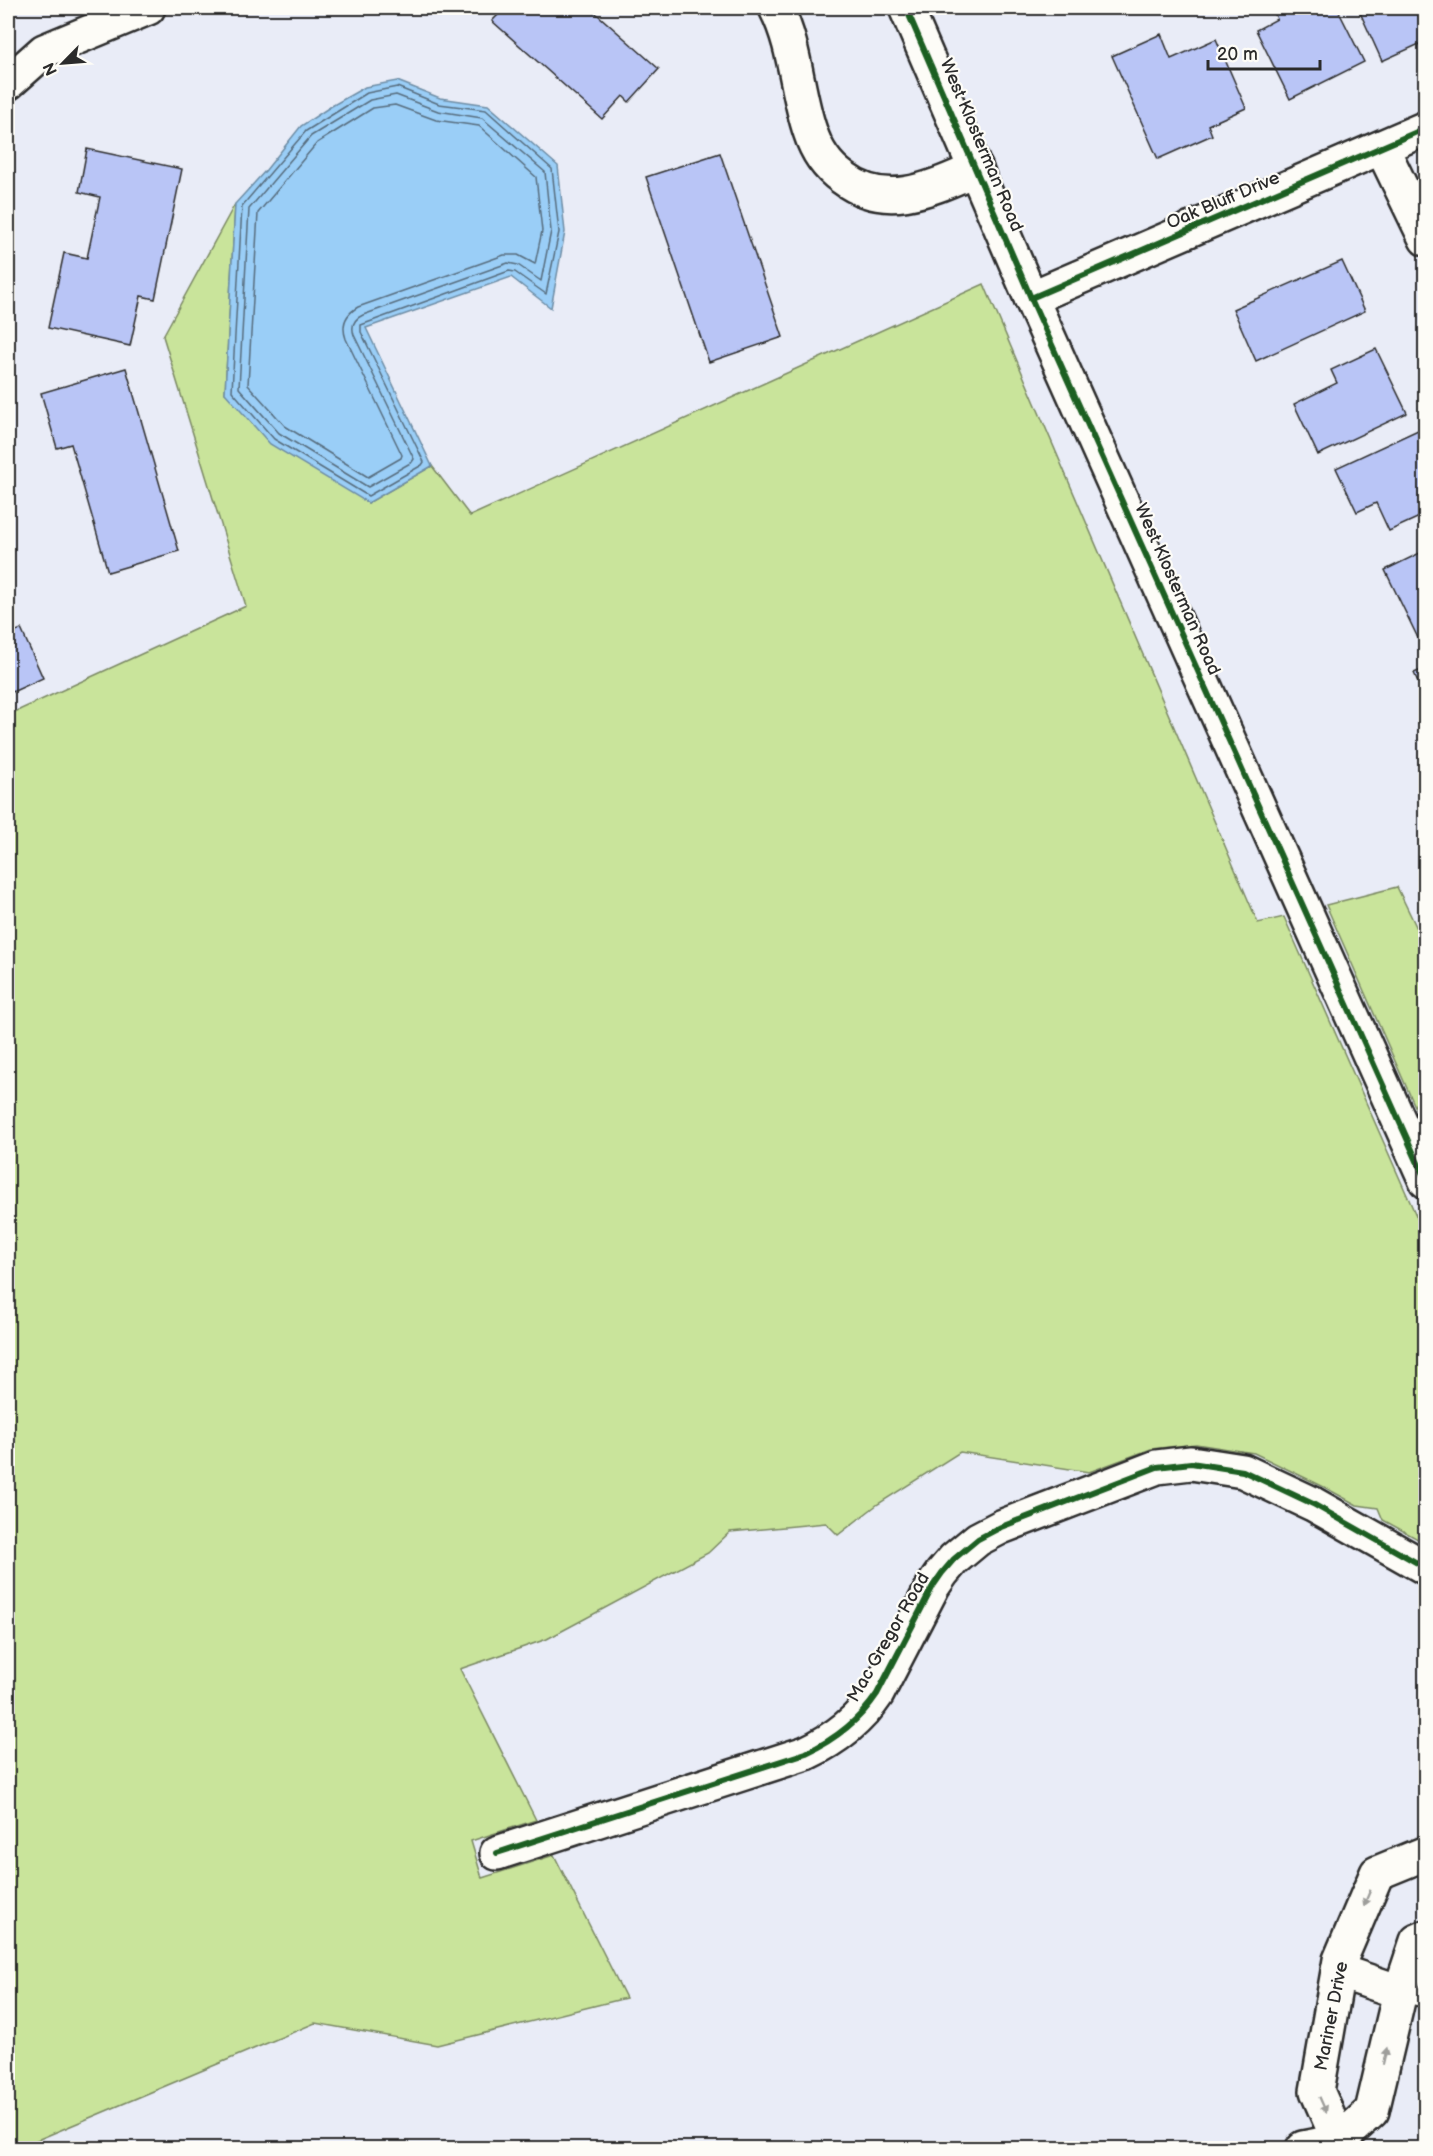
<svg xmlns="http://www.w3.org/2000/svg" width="1433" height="2156" font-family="'Balsamiq Sans',sans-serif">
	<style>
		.green { fill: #c9e49b; stroke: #7a8863; stroke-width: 1.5 }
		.water { fill: #9acef7; stroke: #6e8da5; stroke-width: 1.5 }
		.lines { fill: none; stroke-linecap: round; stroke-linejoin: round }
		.shore { stroke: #576c7d; stroke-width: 1.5 }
		.building { fill: #b9c5f6; stroke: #2b2b2b; stroke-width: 1.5 }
		.lane-casing { stroke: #2b2b2b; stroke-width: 22 }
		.street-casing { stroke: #2b2b2b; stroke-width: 38 }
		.lane { stroke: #fdfcf7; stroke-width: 18 }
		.street { stroke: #fdfcf7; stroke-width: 33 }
		.cycleway-casing { stroke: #fdfcf7; stroke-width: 10 }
		.cycleway { stroke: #1b5e20; stroke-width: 6 }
		.oneway { fill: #9e9e9b }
		.labels { text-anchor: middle; stroke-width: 4.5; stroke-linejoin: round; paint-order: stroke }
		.street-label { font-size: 18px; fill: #2b2b2b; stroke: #fdfcf7 }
	</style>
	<rect width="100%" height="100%" fill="#e9ecf7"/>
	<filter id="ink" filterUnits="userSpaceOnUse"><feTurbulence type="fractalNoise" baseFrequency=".0167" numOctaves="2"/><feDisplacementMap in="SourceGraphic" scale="12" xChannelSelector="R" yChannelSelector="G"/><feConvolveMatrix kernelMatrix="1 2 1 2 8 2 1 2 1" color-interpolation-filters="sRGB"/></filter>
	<g filter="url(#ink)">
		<g class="green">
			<polygon points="235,204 225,393 368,503 432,466 470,516 984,284 1258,923 1284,917 1418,1220 1425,1231 1425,1543 1383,1520 1378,1508 1357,1505 1324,1487 1254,1453 1196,1444 1151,1449 1089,1472 960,1452 878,1504 838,1535 826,1523 730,1532 708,1553 547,1639 460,1669 536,1820 471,1841 482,1878 554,1855 626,1998 437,2045 315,2023 30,2143 32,2148 8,2148 8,715 246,606 163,336"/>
			<polygon points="1397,887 1425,945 1425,1129 1326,905"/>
		</g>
		<polygon class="water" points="397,81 440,98 488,105 558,166 565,232 551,308 511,277 366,328 432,466 368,503 270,444 225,393 235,204 266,170 301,126 330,107 365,87"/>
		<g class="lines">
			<g class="shore">
				<polygon points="397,87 439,104 486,110 552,169 559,232 546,294 515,272 509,271 361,325 361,332 424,462 422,465 368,496 274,439 232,391 242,206 306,131 367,93"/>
				<path d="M396,95L438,111L482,118L545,172L551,231L541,281L518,265L508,263L363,315C354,319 351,326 354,335L414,459L412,462L368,487L279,433L239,388L249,209L311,136L370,100Z"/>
				<path d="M395,105L436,120L479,126L536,177L542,231L535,264L518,255H504L358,307C346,314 341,325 346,339L402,455L401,458L368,477L285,426L248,385L258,213L317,143L373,108Z"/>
			</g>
		</g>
		<g class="building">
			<polygon points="505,8 590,8 659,69 629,102 623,96 602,119 492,21"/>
			<polygon points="1272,8 1337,8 1364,62 1290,99 1256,30 1277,19"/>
			<polygon points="1358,8 1426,8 1426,13 1420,15 1426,29 1426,41 1382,61"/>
			<polygon points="1161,34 1171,59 1216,39 1246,108 1208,125 1212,135 1158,159 1112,56"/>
			<polygon points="87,149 182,169 155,299 141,296 130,346 48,328 64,253 87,258 100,197 79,192"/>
			<polygon points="720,153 783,337 709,362 646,177"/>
			<polygon points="1342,261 1365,311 1256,361 1233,309"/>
			<polygon points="1376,349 1407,413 1318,455 1294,404 1337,383 1331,370"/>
			<polygon points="126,368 179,551 108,572 71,444 57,448 41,393"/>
			<polygon points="1418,430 1426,446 1426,514 1389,531 1376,503 1357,512 1336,468"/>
			<polygon points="1426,550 1426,634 1418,638 1385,570"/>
			<polygon points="21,629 43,678 8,694 8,635"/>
			<polygon points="1426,668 1426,700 1414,673"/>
		</g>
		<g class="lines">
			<defs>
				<polyline id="lane" points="1400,1992 1426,1998"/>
				<g id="street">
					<path d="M776,8C796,47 796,90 810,131C816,150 826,166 843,178C886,211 932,188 976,169"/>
					<polyline points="906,8 1031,298 1426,1181"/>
					<polyline points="8,83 44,51 148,8"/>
					<polyline points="1382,148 1426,239"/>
					<polyline points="1031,298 1426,128"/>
					<path d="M497,1853L806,1753C836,1739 859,1721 877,1694L933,1586L942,1573L954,1559L978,1539L1001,1527L1157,1467L1191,1463L1243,1471L1313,1504L1426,1568"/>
					<polyline points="1338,1971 1400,1992"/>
					<polyline points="1303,2148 1339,2141 1372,2111 1400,1992 1417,1941 1426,1937"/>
					<polyline points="1339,2148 1339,2141 1317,2091 1340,1960 1377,1873 1426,1853"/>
				</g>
			</defs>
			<use href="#lane" class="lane-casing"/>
			<use href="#street" class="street-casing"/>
			<use href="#lane" class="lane"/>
			<use href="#street" class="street"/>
			<defs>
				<g id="cycleway">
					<polyline points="906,8 1031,298 1426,1181"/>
					<polyline points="1031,298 1426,128"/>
					<path d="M497,1853L806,1753C836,1739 859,1721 877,1694L933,1586L942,1573L954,1559L978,1539L1001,1527L1157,1467L1191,1463L1243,1471L1313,1504L1426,1568"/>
				</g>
			</defs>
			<use href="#cycleway" class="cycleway-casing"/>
			<use href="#cycleway" class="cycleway"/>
		</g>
		<defs><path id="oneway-solid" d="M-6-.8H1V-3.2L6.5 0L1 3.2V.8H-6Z" transform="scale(1.5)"/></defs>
		<g class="oneway">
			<use href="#oneway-solid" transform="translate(1367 1898) rotate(113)"/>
			<use href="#oneway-solid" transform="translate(1385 2056) rotate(-77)"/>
			<use href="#oneway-solid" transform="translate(1323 2105) rotate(66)"/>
		</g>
	</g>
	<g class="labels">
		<g class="street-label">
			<text transform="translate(982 145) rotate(67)" y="6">West Klosterman Road</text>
			<text transform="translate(1223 200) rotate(-23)" y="6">Oak Bluff Drive</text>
			<text transform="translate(1178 589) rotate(66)" y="6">West Klosterman Road</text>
			<text transform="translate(888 1637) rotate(-60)" y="6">Mac Gregor Road</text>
			<text transform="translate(1331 2016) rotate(-79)" y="6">Mariner Drive</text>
		</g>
	</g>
	<rect width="1433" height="2156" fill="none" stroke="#fdfcf7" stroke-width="30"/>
	<rect x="15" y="15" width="1403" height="2126" fill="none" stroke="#2b2b2b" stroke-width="2" filter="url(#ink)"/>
	<g transform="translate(63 63) rotate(245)" stroke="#fdfcf7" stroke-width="4.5" paint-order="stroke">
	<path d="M0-4.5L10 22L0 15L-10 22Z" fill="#2b2b2b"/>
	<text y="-9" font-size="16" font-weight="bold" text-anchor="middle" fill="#2b2b2b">N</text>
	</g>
	<path d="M1208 60v9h112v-9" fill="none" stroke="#2b2b2b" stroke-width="3"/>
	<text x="1217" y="60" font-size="18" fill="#2b2b2b" stroke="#fdfcf7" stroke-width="4.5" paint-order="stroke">20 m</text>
</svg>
